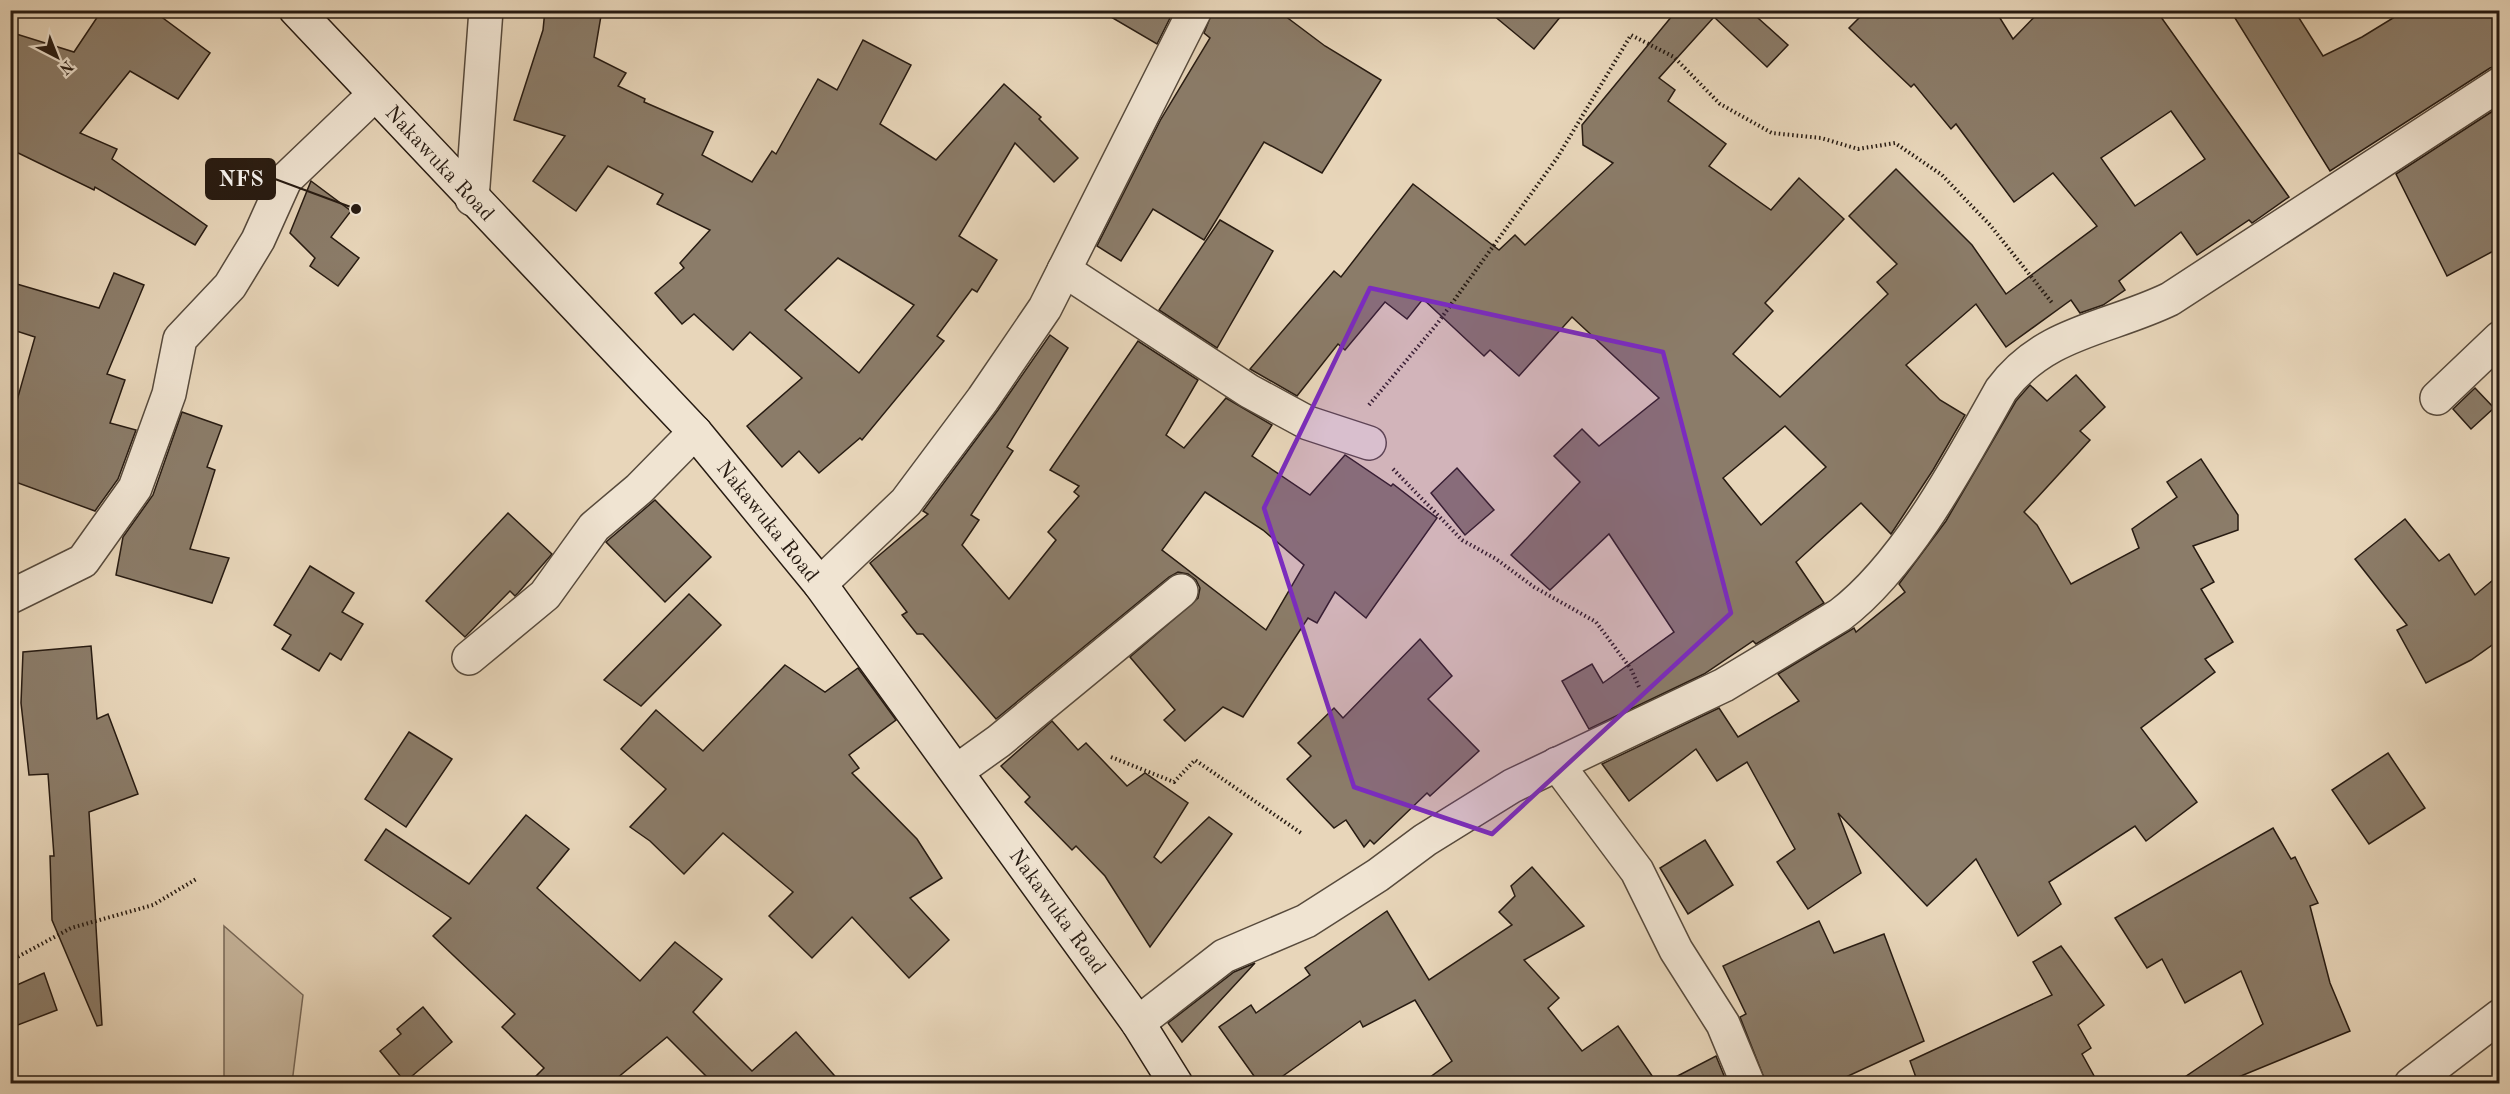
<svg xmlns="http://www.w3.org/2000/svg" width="2510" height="1094" font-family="'Old Standard TT',serif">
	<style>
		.green { fill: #c7b69d; stroke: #776858; stroke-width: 1.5 }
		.building { fill: #8b7c69; stroke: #271b12; stroke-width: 1.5; fill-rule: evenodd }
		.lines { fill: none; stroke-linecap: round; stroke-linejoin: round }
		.street-casing { stroke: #574a3c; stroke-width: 36 }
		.secondary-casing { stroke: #271b12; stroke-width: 36 }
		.path { stroke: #271b12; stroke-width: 4; stroke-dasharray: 1.5 3; stroke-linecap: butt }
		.street { stroke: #f0e4d2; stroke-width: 33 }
		.secondary { stroke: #f0e4d2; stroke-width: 33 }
		.marked { fill: #7b2cbf; fill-opacity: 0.2; stroke: #7b2cbf; stroke-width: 4.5; stroke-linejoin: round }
		.labels { text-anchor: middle; stroke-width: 6; stroke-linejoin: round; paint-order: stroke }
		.street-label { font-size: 21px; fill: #271b12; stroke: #f0e4d2 }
		.leader { fill: none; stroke: #271b12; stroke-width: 2 }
		.callout-dot { fill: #271b12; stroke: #f0e4d2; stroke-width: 2 }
		.callout { fill: #271b12; stroke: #271b12; stroke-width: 2 }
		.callout-label { font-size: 22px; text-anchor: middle; font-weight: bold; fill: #fff }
	</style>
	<rect width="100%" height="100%" fill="#e8d6ba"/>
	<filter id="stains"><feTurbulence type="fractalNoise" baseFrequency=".00333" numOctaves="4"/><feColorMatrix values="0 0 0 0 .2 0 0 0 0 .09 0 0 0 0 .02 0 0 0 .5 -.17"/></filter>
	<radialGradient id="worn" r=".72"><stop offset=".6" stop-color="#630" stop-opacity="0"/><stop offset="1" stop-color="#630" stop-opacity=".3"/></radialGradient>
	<polygon class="green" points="224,926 303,995 292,1083 224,1083"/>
	<g class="building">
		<polygon points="102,10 152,10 210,53 178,99 130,71 80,133 117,149 112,159 207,226 195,245 95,187 94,190 10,149 10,32 74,52"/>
		<path d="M545,10H602L594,57L626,73L618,86L645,99L644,102L713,132L702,155L752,182L772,151L776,154L818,79L837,90L863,40L911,65L880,124L936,160L1004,84L1041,117L1039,119L1078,158L1054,182L1015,143L959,236L997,260L977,292L972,289L937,336L944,341L862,440L860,438L819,473L799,451L782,467L747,426L802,378L750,332L733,350L694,314L682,324L655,293L684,268L680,263L710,230L657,204L663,194L608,166L576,211L533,181L565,136L514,120L543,30ZM838,258L914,305L859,373L785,310Z"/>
		<polygon points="1099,10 1174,10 1157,44"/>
		<polygon points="1213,10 1277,10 1325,46 1381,80 1322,173 1264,142 1204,240 1153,209 1121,261 1097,246 1161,119 1210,38 1204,33"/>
		<polygon points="1487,10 1566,10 1534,49"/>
		<path d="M1677,10H1749L1788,45L1767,67L1714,17L1659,78L1675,90L1668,101L1726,144L1709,166L1771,210L1799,178L1844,219L1765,303L1773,311L1733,354L1780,397L1888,294L1877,282L1897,264L1849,216L1896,169L1972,245L2006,294L2097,226L2053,173L2014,202L1956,124L1951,129L1914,84L1911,87L1849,28L1867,10H1995L2013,39L2041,10H2156L2289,197L2252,223L2249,220L2197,255L2181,232L2119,281L2125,290L2103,305L2080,313L2071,300L2006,347L1976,304L1906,365L1940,400L1965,415L1933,470L1891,534L1861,503L1796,562L1824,603L1756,644L1753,641L1704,674L1589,729L1562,681L1592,664L1603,683L1674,632L1609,534L1550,590L1511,555L1580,482L1554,456L1582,429L1599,446L1659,398L1572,317L1519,376L1490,350L1484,356L1423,299L1407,319L1385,302L1345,350L1338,344L1297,396L1250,369L1334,271L1341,277L1413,184L1499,250L1515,235L1525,245L1613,163L1583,145L1582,125ZM2171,111L2205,159L2135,206L2101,158ZM1785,426L1826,467L1761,525L1723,478Z"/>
		<polygon points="2230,10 2294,10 2323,56 2362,37 2406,10 2491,10 2499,25 2499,65 2490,68 2330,171"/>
		<polygon points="2499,107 2499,248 2447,276 2396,174"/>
		<polygon points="311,181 351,211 331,237 359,258 338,286 310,266 315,258 290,233"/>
		<polygon points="1220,220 1273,251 1217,348 1159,310"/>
		<polygon points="114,273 144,285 107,374 125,380 110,423 136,430 118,479 95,511 10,480 10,425 35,337 10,329 10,282 99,308"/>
		<path d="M1050,335L1068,348L1007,447L1013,451L971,515L979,520L962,545L1009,599L1056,540L1048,532L1079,496L1074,492L1079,486L1050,470L1138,341L1198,380L1166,435L1184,448L1226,398L1272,425L1252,456L1310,495L1345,455L1391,486L1393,484L1437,518L1366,618L1335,592L1317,623L1308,618L1243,717L1223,707L1185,741L1164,720L1175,710L1130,657L1198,598L1200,588L1196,580L1188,574L1178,572L1169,577L996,719L923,634H917L902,615L907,612L870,563L928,514L923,511L998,410ZM1205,492L1263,530L1304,565L1266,630L1162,550Z"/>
		<polygon points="2076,375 2105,407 2080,431 2090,440 2024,512 2037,525 2071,584 2139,548 2132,529 2177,497 2167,482 2201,459 2238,515 2238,530 2193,546 2214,582 2201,589 2233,642 2205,659 2215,672 2141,728 2197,802 2146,841 2135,826 2049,882 2061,904 2018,936 1976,859 1927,906 1838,813 1861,873 1808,909 1777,862 1795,849 1747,762 1717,781 1696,749 1629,801 1602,764 1719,708 1738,737 1799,701 1778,674 1854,628 1856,632 1905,592 1899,584 1946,521 2016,401 2030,385 2047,401"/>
		<polygon points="2475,388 2494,408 2471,429 2453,409"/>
		<polygon points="182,412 222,426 207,467 215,470 190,549 229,558 212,603 116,575 123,537 153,495"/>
		<polygon points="1457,468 1494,510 1465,535 1431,493"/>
		<polygon points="655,500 711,557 665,602 606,542"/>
		<polygon points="508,513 552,554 518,593 515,596 510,591 465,637 426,601"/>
		<polygon points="2405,519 2439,561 2449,554 2475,595 2499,575 2499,640 2471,660 2426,683 2397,630 2407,625 2355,559"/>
		<polygon points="310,566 354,593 342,612 363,624 341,660 330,653 319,671 282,649 291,635 274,625"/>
		<polygon points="689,594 721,625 641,706 604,680"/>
		<polygon points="1420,639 1452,676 1428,699 1479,751 1430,796 1427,793 1374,844 1370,840 1364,847 1346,820 1334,828 1287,779 1311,756 1298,743 1334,708 1343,718"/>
		<polygon points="91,646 97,719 108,714 138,794 89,812 102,1025 97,1026 52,920 50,856 54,856 48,774 29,775 21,703 23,652"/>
		<polygon points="785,665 825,692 858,668 896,720 849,755 859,768 852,773 917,839 942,878 910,898 949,940 909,978 852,917 812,958 769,916 793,892 723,833 684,874 650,841 630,827 666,789 621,749 656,710 703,751"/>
		<polygon points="1052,721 1078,750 1086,743 1127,786 1145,773 1188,803 1154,857 1161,863 1209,817 1232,834 1150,947 1105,876 1076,846 1072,850 1025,802 1030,797 1001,766"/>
		<polygon points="409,732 452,759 406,827 365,799"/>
		<polygon points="2388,753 2425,808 2369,844 2332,790"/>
		<polygon points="526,815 569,849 537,888 640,981 675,942 722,979 693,1012 752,1071 796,1032 841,1083 713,1083 667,1037 611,1083 529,1083 544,1068 502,1027 515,1014 433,936 451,918 365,860 386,829 469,884"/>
		<polygon points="2273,828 2291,859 2295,857 2318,903 2310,906 2330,983 2350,1031 2224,1083 2176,1083 2263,1024 2241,971 2185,1003 2162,959 2147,968 2115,918"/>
		<polygon points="1705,840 1733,885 1688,914 1660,868"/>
		<polygon points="1532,867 1584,926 1524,960 1559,998 1548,1008 1582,1051 1618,1026 1657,1083 1422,1083 1452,1061 1415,1000 1363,1027 1360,1021 1273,1083 1259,1083 1219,1027 1251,1005 1256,1013 1310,975 1305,968 1387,911 1429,980 1512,925 1499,912 1515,896 1511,886"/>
		<polygon points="1819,921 1834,953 1884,934 1924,1041 1833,1083 1766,1083 1740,1017 1746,1014 1723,966"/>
		<polygon points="2061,946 2104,1005 2078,1025 2091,1048 2082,1054 2098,1083 1918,1083 1910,1061 2052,995 2033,962"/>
		<polygon points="1255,963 1182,1042 1168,1023 1234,972"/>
		<polygon points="44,973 57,1010 10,1028 10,988"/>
		<polygon points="423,1007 452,1042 405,1082 380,1051 401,1034 397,1029"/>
		<polygon points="1716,1056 1727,1083 1664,1083"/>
	</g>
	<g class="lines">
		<defs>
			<g id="street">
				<polyline points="472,199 486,10"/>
				<polyline points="1064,270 1249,391 1308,423 1369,443"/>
				<polyline points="2437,398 2500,338"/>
				<polyline points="820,584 906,502 983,399 1045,308 1195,10"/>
				<polyline points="10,597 83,561 135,488 169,394 180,339 230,286 258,240 285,180 375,94"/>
				<polyline points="469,658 545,595 594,527 639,489 695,432"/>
				<polyline points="1557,764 1637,871 1676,950 1723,1024 1748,1084"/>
				<polyline points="957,771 999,741 1181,591"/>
				<path d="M1138,1023L1224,956L1306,921L1378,875L1425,840L1512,786L1724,685L1840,615C1906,565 1960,463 2001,390C2045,331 2108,329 2170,299L2500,84"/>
				<polyline points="2411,1084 2500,1016"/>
			</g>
			<polyline id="secondary" points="296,10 695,432 820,584 1138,1023 1176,1084"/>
		</defs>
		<use href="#street" class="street-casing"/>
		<use href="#secondary" class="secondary-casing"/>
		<g class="path">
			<polyline points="1369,405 1437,324 1557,158 1631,35 1674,57 1720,104 1772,133 1821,138 1858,149 1895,143 1942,175 1990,225 2053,304"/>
			<polyline points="1393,469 1462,540 1496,559 1534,587 1596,622 1631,669 1639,687"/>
			<polyline points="1111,757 1174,782 1195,760 1301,833"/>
			<polyline points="10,961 71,928 153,905 198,878"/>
		</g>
		<use href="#street" class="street"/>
		<use href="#secondary" class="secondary"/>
	</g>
	<path class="marked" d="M1370,288L1663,352L1731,613L1492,834L1354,787L1264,508Z"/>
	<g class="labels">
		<g class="street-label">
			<text transform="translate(440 163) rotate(47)" y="7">Nakawuka Road</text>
			<text transform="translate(768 521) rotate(51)" y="7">Nakawuka Road</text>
			<text transform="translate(1058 911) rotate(54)" y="7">Nakawuka Road</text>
		</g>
	</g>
	<path class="leader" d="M356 209L275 179"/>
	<circle class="callout-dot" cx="356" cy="209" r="6"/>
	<rect class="callout" x="206" y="159" width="69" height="40" rx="6"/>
	<g class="callout-label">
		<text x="241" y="186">NFS</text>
	</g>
	<rect width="2510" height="1094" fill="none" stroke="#e8d6ba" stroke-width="36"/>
	<rect x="12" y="12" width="2486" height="1070" fill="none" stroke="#271b12" stroke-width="3"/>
	<rect x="18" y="18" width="2474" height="1058" fill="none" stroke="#271b12" stroke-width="1.5"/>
	<g transform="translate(57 57) rotate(138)" stroke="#f0e4d2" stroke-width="4.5" paint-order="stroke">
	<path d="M0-4.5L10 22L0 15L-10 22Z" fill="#271b12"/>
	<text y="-9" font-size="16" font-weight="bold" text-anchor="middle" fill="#271b12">N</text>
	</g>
	<rect width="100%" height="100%" filter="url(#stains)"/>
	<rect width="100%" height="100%" fill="url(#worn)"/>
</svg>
